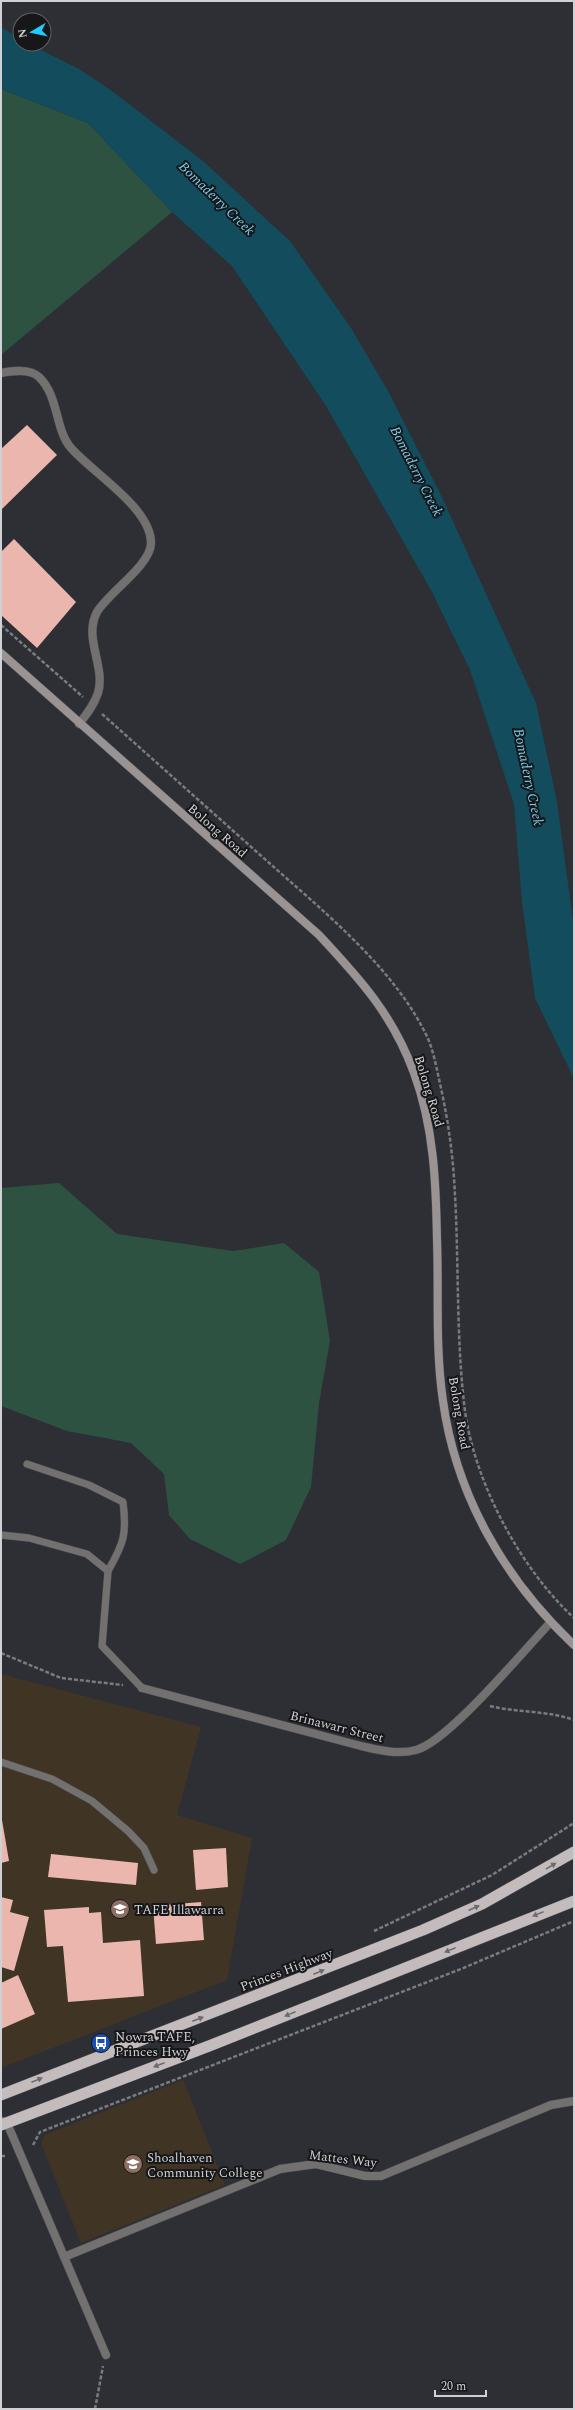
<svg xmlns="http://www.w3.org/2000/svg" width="575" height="2410" font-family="Spectral,serif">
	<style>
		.education { fill: #403525 }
		.green { fill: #2d5241 }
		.water { fill: #124c5d }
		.building { fill: #ebb6ad }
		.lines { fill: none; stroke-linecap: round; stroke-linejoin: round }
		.service-casing { stroke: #4a4c51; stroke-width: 8 }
		.minor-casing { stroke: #4a4c51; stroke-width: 9 }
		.secondary-casing { stroke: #4a4c51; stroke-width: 9 }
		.trunk-casing { stroke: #4a4c51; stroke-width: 12 }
		.path { stroke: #797b7f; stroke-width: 2.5; stroke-dasharray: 4 2; stroke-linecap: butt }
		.service { stroke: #737070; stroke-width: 7 }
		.minor { stroke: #737070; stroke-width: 8 }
		.secondary { stroke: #999493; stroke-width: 8 }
		.trunk { stroke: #c4bcbc; stroke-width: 11 }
		.oneway { fill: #6e6a6b }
		.labels { text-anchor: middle; stroke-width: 4; stroke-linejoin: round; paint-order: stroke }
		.street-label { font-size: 13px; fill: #d0d1d4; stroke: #17171a }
		.poi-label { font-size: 13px; fill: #d0d1d4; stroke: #17171a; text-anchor: start }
		.water-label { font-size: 14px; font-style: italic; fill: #78cfed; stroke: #17171a }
	</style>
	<rect width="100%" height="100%" fill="#2d2f34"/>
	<g class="education">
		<polygon points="1,1674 201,1727 177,1815 252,1838 227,1980 1,2068"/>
		<polygon points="183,2080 225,2185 81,2243 41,2143 45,2135"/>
	</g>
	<g class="green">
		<polygon points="1,89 88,123 172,212 1,355"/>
		<polygon points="59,1183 117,1234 233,1251 284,1243 319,1272 330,1341 319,1403 311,1487 286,1540 240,1564 190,1539 169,1515 164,1474 131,1443 67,1431 1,1406 1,1188"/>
	</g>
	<polygon class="water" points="1,27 20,39 20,44 29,44 79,69 112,91 203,161 290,241 351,328 388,391 440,493 536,703 557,802 574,928 574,1079 535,998 522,902 514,804 470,670 432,592 326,406 232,266 172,212 88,123 1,89"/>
	<g class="building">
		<polygon points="27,425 57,455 1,510 1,449"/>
		<polygon points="14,539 76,602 37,648 1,615 1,552"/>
		<polygon points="2,1820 9,1861 1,1863 1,1821"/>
		<polygon points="226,1848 228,1887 196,1890 193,1850"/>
		<polygon points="51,1854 138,1863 136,1885 48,1877"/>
		<polygon points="1,1897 13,1900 10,1912 29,1917 14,1971 1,1967"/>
		<polygon points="201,1902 204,1940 156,1944 153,1906"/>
		<polygon points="89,1907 89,1913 101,1912 103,1943 140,1940 144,1996 68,2002 63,1946 47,1947 44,1910"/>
		<polygon points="18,1975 35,2014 1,2029 1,1983"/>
	</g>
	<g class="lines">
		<defs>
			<g id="service">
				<path d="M27,1464L89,1485L123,1502C127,1534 124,1543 108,1571"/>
				<polyline points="1,1535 29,1538 87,1554 108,1571 102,1646 142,1688"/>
				<polyline points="1,1762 52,1779 92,1801 128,1831 144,1848 154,1870"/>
			</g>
			<g id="minor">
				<path d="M1,373C12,371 30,368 39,377C59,396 55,430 71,448C94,474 151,508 151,543C151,565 108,593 97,612C83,638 106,667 98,693C94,705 87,714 79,724"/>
				<path d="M142,1688L361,1746C378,1750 398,1755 416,1750C449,1741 523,1651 550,1623"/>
				<polyline points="2,2121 7,2123 106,2355"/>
				<polyline points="64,2257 280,2169 316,2164 365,2176 381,2176 551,2105 574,2101"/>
			</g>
			<path id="secondary" d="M1,653L319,935C360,979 393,1015 414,1073C434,1127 436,1183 437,1240C439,1293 435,1347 443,1401C456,1496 505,1580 574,1645"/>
			<g id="trunk">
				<polyline points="1,2095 423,1930 482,1904 574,1852"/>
				<polyline points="1,2125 209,2046 574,1901"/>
			</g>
		</defs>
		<use href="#service" class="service-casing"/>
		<use href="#minor" class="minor-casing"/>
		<use href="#secondary" class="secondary-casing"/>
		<use href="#trunk" class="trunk-casing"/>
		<g class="path">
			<polyline points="1,625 83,697"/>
			<path d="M102,714C157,763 212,812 267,861C323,911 398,971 429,1041C435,1057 437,1071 441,1088C449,1126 453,1155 455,1195C459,1267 456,1339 465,1411C475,1483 520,1568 574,1618"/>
			<polyline points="1,1653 61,1678 123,1685"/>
			<path d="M490,1706C518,1713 546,1710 574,1720"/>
			<polyline points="374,1931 492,1875 574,1823"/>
			<polyline points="33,2145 40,2132 461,1969 574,1921"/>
			<polyline points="1,2156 5,2156"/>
			<polyline points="95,2409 103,2366"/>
		</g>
		<use href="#service" class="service"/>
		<use href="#minor" class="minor"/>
		<use href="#secondary" class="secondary"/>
		<use href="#trunk" class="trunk"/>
	</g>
	<defs><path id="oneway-solid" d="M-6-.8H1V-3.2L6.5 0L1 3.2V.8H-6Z"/></defs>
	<g class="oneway">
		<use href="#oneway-solid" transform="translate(551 1866) rotate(-31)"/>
		<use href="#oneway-solid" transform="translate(474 1908) rotate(-24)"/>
		<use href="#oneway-solid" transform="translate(538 1914) rotate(158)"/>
		<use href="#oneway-solid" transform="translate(450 1950) rotate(158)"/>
		<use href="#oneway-solid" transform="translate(319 1972) rotate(-22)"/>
		<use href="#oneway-solid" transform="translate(290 2014) rotate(158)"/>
		<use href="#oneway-solid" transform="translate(198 2019) rotate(-21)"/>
		<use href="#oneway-solid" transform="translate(159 2065) rotate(159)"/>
		<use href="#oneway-solid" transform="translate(37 2080) rotate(-22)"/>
	</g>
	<defs>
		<symbol id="university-disc" viewBox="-11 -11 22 22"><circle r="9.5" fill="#8d6e63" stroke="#17171a"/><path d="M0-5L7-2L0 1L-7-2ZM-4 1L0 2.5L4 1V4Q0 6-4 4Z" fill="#fff"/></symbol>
		<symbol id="bus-disc" viewBox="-11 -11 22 22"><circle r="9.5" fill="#1a4fb4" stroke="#17171a"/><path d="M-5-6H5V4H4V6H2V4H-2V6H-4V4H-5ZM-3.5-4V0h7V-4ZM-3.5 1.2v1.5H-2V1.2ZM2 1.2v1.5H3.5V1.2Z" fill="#fff"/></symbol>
	</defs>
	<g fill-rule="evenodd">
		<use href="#university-disc" x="109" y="1898" width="22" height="22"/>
		<use href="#bus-disc" x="90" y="2032" width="22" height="22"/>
		<use href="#university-disc" x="122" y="2153" width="22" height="22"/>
	</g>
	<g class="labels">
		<g class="street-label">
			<text transform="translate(218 830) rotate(41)" y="5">Bolong Road</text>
			<text transform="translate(430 1091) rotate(73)" y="5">Bolong Road</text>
			<text transform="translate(460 1413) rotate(80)" y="5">Bolong Road</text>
			<text transform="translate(337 1726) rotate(14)" y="5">Brinawarr Street</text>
			<text transform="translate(286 1969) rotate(-21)" y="5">Princes Highway</text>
			<text transform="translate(343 2158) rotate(7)" y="5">Mattes Way</text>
		</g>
		<g class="poi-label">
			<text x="134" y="1914">TAFE Illawarra</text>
			<text x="115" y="2041">Nowra TAFE,<tspan x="115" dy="15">Princes Hwy</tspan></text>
			<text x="147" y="2162">Shoalhaven<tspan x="147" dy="15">Community College</tspan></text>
		</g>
		<g class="water-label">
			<text transform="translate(217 198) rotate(44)" y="5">Bomaderry Creek</text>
			<text transform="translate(417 471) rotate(63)" y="5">Bomaderry Creek</text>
			<text transform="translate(529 777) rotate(78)" y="5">Bomaderry Creek</text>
		</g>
	</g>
	<rect width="575" height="2410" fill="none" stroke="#d0d1d4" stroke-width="4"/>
	<g transform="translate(32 32) rotate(261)"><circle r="19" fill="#17171a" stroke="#616164"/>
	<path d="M0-3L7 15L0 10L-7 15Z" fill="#21c9fd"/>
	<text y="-6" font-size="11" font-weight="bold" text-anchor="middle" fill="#d0d1d4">N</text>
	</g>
	<path d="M435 2390v6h51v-6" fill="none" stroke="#d0d1d4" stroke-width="2"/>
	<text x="441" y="2390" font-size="12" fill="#d0d1d4" stroke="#17171a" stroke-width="3" paint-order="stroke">20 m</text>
</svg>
